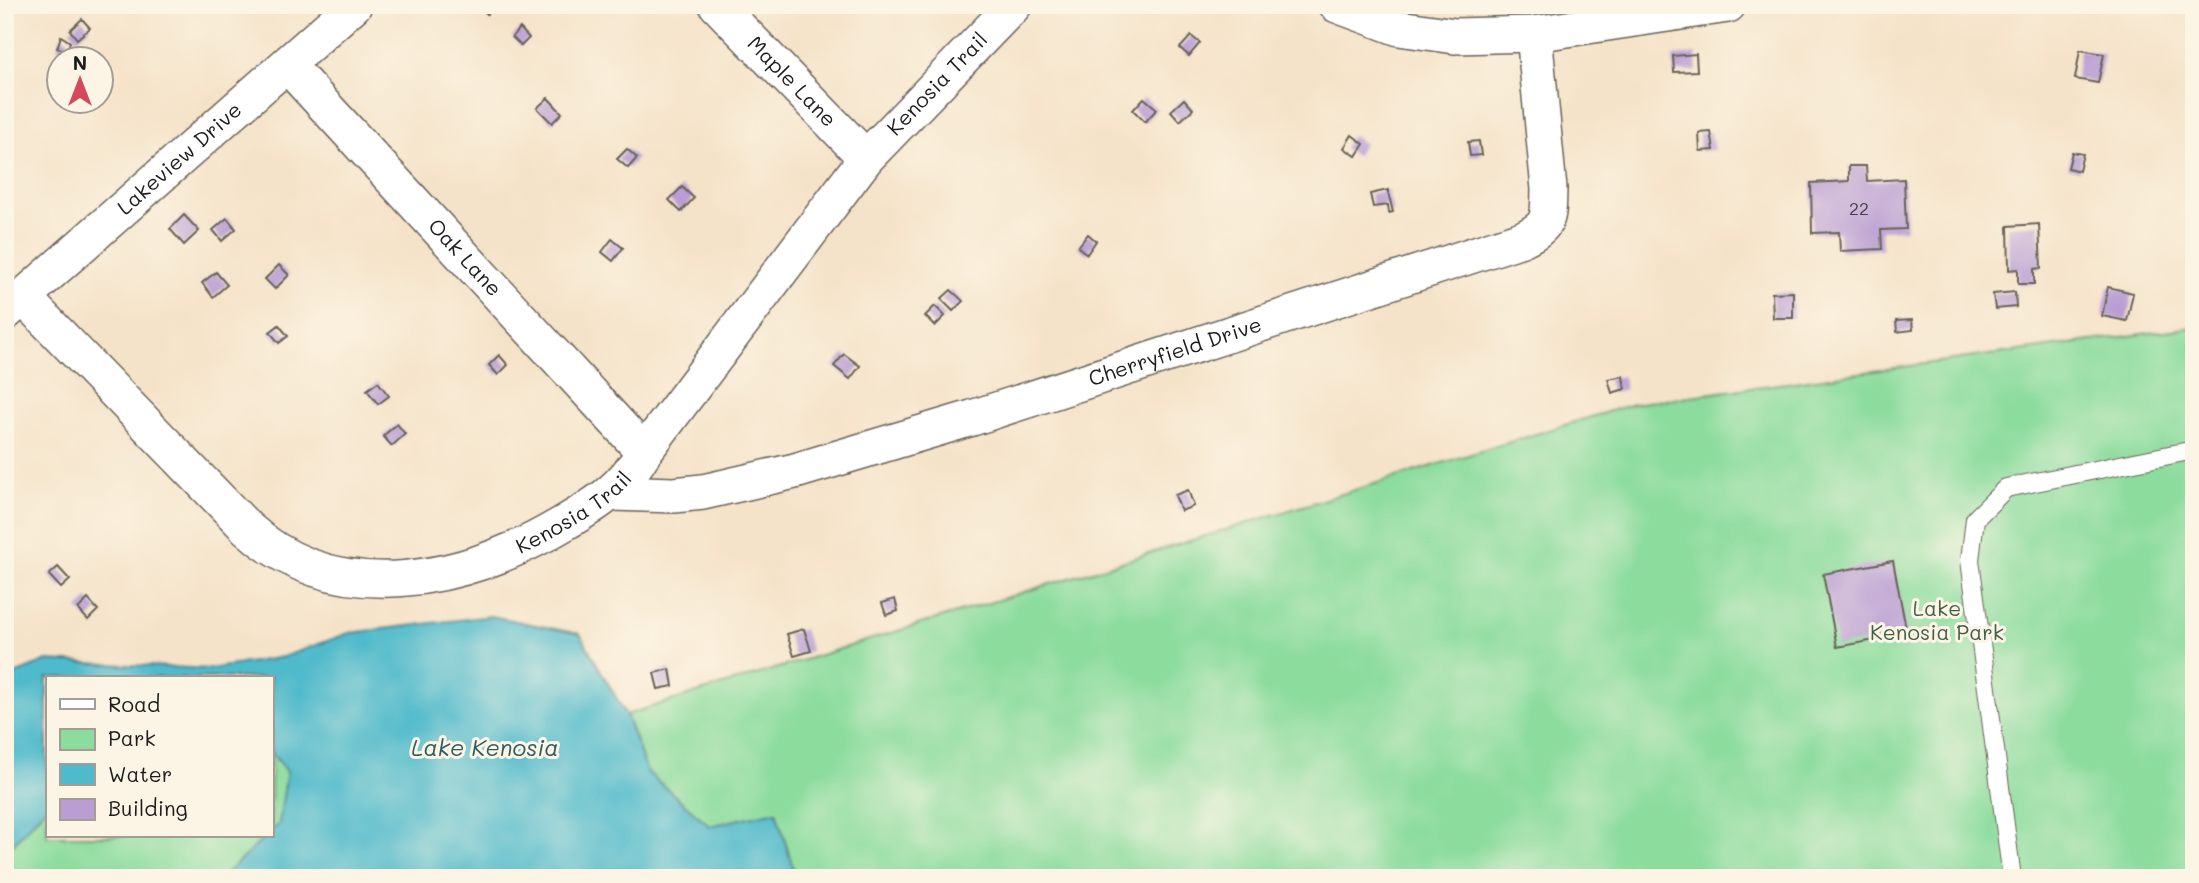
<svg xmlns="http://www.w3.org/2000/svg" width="2199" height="883" font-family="Mali,sans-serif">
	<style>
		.green { fill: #8bdc9d; stroke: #547c5c; stroke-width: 2 }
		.water { fill: #4fbacb; stroke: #366b74; stroke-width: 2 }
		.building { fill: #b99dd3 }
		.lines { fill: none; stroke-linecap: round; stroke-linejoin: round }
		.service-casing { stroke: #686259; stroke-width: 20 }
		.minor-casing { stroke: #686259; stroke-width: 38 }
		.service { stroke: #fff; stroke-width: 18 }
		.minor { stroke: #fff; stroke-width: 35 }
		.labels { text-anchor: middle; stroke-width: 6; stroke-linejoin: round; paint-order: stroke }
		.number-label { font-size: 18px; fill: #433c4a }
		.street-label { font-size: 21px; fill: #1c1c1c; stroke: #fcf5e5 }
		.park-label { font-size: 21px; fill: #435f49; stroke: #fcf5e5 }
		.water-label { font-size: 23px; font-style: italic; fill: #305b62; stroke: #fcf5e5 }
	</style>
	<rect width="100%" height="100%" fill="#fcf5e5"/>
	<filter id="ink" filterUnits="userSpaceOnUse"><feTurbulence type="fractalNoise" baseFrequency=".0143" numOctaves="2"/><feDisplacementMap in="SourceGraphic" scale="14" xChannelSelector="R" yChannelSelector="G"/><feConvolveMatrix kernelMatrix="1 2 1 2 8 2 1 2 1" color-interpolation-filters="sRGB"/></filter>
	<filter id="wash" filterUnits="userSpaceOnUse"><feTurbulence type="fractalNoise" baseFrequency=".00686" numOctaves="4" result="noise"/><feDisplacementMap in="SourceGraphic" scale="28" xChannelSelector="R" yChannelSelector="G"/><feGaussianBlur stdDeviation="1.57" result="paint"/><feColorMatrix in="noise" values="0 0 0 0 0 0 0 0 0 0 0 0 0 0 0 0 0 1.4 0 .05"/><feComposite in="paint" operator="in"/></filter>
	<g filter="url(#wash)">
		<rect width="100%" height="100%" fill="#f5e3c9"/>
		<g class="green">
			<polygon points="2194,327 2194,878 809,878 793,868 776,811 710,826 647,772 626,715 1633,404"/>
			<polygon points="271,753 287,771 279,824 271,831"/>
			<polygon points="47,806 47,836 267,836 221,878 5,878 5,853"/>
		</g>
		<polygon class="water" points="491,616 580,634 626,715 647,772 710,826 776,811 793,868 809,878 221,878 267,836 271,836 271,831 279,824 287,771 271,753 271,678 47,678 47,806 5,853 5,678 47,661 210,669 283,657 349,633"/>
		<g id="blocks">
			<g class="building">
				<polygon points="479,5 497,5 487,14"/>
				<polygon points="82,19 90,28 77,39 70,30"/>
				<polygon points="520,28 529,38 521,46 512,37"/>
				<polygon points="61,36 70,42 67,51 57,48"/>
				<polygon points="1191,36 1200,43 1189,56 1180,48"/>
				<polygon points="2080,50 2104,54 2098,83 2075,79"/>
				<polygon points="1696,54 1697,71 1674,72 1673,56"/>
				<polygon points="548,98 562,113 552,123 537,108"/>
				<polygon points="1144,98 1157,109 1145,122 1133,110"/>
				<polygon points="1184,99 1193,109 1180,121 1171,111"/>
				<polygon points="1711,132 1714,150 1700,151 1699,133"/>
				<polygon points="1352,135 1364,144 1356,156 1344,148"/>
				<polygon points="1479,141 1481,155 1470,156 1468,142"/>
				<polygon points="627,149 637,158 628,168 617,159"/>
				<polygon points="2072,152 2083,154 2079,171 2068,168"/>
				<polygon points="1849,166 1866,166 1867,181 1904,179 1906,229 1881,230 1882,249 1840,251 1839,232 1812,233 1811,183 1849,181"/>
				<polygon points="682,187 694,198 681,212 669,200"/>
				<polygon points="1388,190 1388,192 1393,212 1389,213 1388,205 1373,207 1370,194"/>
				<polygon points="184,215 199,231 184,245 170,229"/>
				<polygon points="227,218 236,229 222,241 213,230"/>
				<polygon points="2039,224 2041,268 2034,269 2034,284 2018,284 2018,269 2009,270 2008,226"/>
				<polygon points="1088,234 1096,241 1087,254 1078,247"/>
				<polygon points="612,239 623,248 613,261 602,252"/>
				<polygon points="279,265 289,275 275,289 265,279"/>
				<polygon points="216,272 227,285 213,297 202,283"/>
				<polygon points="2108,287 2133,293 2127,321 2102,316"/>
				<polygon points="951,290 963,301 953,311 941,299"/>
				<polygon points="1793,292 1793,318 1773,318 1772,293"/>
				<polygon points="2015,292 2016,307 1995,309 1993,294"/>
				<polygon points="935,306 945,316 935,326 925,316"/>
				<polygon points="1912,320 1913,330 1897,332 1896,321"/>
				<polygon points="279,325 288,336 279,343 270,332"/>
				<polygon points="844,354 860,366 850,379 834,366"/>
				<polygon points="499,355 508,365 498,375 489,365"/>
				<polygon points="1623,376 1625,389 1612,393 1608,379"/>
				<polygon points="378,382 389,396 378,404 367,390"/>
				<polygon points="397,424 405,434 392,446 383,436"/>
				<polygon points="1188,490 1194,506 1181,511 1175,495"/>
				<polygon points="1893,561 1907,634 1837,647 1823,574"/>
				<polygon points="58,567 70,580 61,588 49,575"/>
				<polygon points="88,599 98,610 88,620 78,609"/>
				<polygon points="895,599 898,611 886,615 882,603"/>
				<polygon points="804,629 811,651 794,656 787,634"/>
				<polygon points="670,669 673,686 658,689 654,673"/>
			</g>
		</g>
	</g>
	<g filter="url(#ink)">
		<use href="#blocks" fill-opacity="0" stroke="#686259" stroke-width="2"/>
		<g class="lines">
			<defs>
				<polyline id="service" points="2012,878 1970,560 1975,519 2006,488 2194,450"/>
				<g id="minor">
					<path id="s1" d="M717,5L866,158"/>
					<polyline points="1337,5 1399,28 1455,36 1534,34 1728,5"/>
					<path id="s2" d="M287,65L644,452"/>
					<path id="s3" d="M23,297L247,528C337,610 465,582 561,525C597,504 622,489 644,452L866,158L1014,5"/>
					<path id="s4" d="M5,313L354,5"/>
					<path id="s5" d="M613,493L674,495L703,492L795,471L972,418L1522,239C1551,225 1548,219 1549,189L1534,34"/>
				</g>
			</defs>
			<use href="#service" class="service-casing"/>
			<use href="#minor" class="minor-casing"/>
			<use href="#service" class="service"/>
			<use href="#minor" class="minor"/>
		</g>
	</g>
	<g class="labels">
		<g class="number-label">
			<text x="1859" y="215">22</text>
		</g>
		<g class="street-label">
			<text dy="7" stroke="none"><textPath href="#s1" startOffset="107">Maple Lane</textPath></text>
			<text dy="7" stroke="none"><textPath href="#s3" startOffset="1242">Kenosia Trail</textPath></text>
			<text dy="7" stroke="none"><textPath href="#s4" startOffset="233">Lakeview Drive</textPath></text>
			<text dy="7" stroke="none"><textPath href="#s2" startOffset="262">Oak Lane</textPath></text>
			<text dy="7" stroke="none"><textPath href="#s5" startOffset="583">Cherryfield Drive</textPath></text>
			<text dy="7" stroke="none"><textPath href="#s3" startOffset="676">Kenosia Trail</textPath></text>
		</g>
		<g class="park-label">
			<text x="1937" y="616">Lake<tspan x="1937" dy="24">Kenosia Park</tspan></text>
		</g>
		<g class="water-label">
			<text x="485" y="756">Lake Kenosia</text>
		</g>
	</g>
	<rect width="2199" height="883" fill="none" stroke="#fcf5e5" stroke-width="28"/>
	<rect x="46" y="676" width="228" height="161" fill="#fcf5e5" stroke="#a29e95" stroke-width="2"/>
	<rect x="60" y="699" width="35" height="10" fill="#ffffff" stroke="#a29e95" stroke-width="2"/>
	<text x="108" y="712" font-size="21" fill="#1c1c1c">Road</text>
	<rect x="60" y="729" width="35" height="21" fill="#8bdc9d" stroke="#a29e95" stroke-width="2"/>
	<text x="108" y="746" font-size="21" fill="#1c1c1c">Park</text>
	<rect x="60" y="764" width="35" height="21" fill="#4fbacb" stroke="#a29e95" stroke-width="2"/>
	<text x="108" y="782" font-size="21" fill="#1c1c1c">Water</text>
	<rect x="60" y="799" width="35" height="21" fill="#b99dd3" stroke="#a29e95" stroke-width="2"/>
	<text x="108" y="816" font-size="21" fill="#1c1c1c">Building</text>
	<g transform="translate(80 80)"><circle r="33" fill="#fcf5e5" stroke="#a29e95" stroke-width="2"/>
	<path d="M0-5L12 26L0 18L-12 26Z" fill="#d1495b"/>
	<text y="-10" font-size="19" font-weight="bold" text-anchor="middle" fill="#1c1c1c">N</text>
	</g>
</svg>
